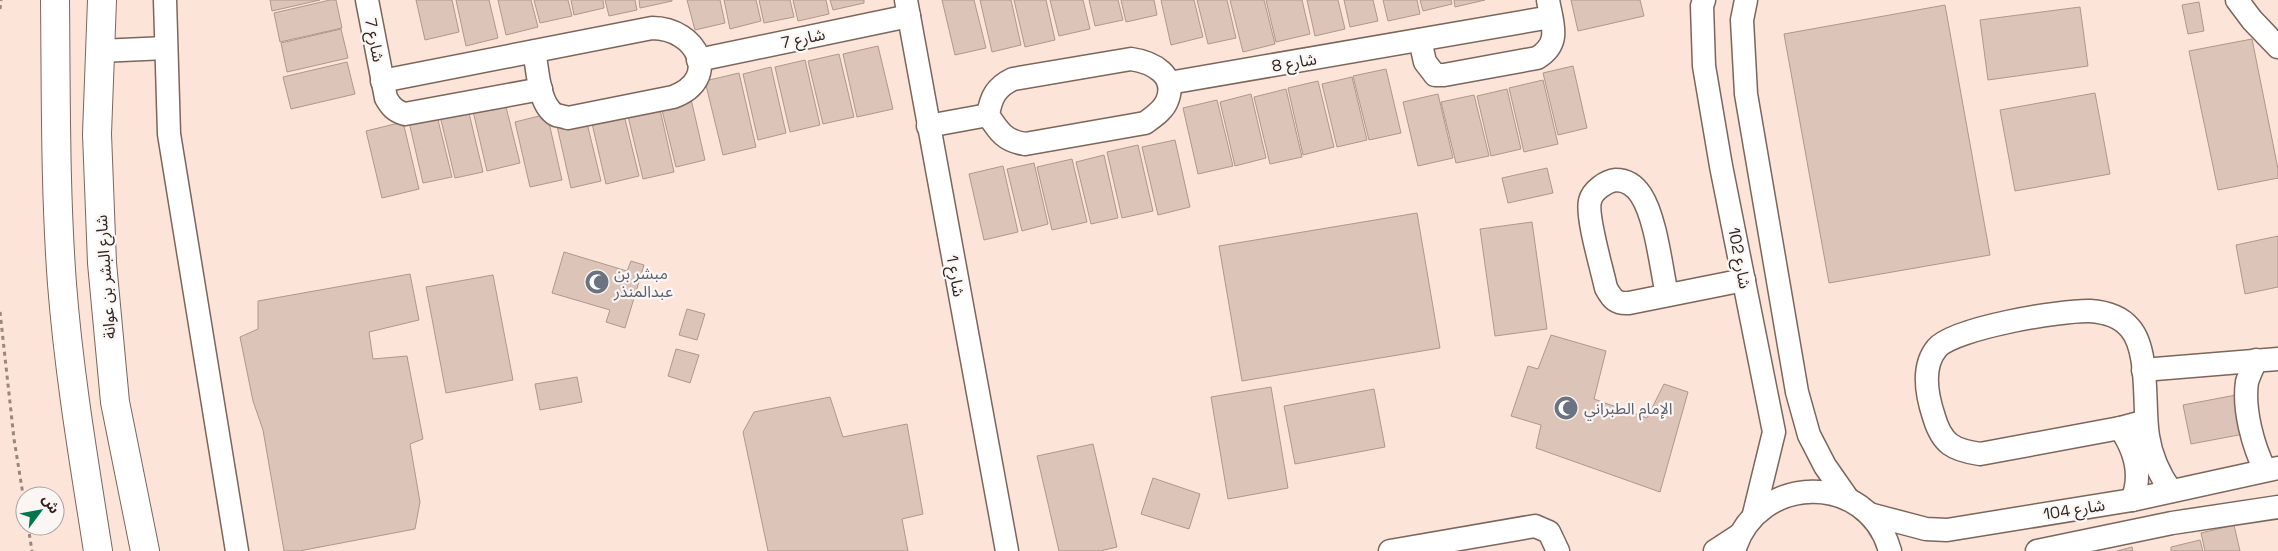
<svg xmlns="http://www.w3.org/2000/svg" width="2278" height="551" font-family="'Space Grotesk','Noto Sans Arabic',sans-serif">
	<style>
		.building { fill: #dcc4b8; stroke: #ae978c }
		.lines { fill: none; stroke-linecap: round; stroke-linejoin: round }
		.minor-casing { stroke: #7b665c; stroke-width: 25 }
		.major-casing { stroke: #7b665c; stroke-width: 30 }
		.path { stroke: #98877f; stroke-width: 3; stroke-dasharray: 4 4; stroke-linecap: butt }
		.minor { stroke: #fff; stroke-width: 22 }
		.major { stroke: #fff; stroke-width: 28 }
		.labels { text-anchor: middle; stroke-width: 4.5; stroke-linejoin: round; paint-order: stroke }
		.street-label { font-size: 16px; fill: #2e2521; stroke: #fbf6f4 }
		.worship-label { font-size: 16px; fill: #5b616d; stroke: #fbf6f4; text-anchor: start }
	</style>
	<rect width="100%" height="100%" fill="#fde4d9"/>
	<g class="building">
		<polygon points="270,0 320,0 272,11"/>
		<polygon points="330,0 336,0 342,28 280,42 274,13"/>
		<polygon points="416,0 452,0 459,32 425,40"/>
		<polygon points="456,0 489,0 498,38 466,46"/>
		<polygon points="498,0 531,0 538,27 506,35"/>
		<polygon points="534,0 568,0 572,16 540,23"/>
		<polygon points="571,0 603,0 604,8 574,15"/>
		<polygon points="605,0 635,0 637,10 609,16"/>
		<polygon points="639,0 672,0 672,1 640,8"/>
		<polygon points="687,0 720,0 725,23 695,30"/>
		<polygon points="724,0 756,0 761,21 730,29"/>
		<polygon points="759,0 790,0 794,17 764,23"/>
		<polygon points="793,0 826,0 829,14 798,21"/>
		<polygon points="830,0 864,0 864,3 833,10"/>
		<polygon points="942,0 974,0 986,48 955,55"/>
		<polygon points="980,0 1011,0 1021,45 992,52"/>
		<polygon points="1014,0 1046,0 1055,40 1025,47"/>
		<polygon points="1050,0 1083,0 1090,29 1059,36"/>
		<polygon points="1089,0 1118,0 1123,20 1095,26"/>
		<polygon points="1121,0 1154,0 1157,15 1126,22"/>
		<polygon points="1161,0 1194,0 1203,37 1171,45"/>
		<polygon points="1197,0 1227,0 1236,38 1208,44"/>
		<polygon points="1230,0 1264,0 1275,44 1243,52"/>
		<polygon points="1266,0 1302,0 1310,34 1276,42"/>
		<polygon points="1307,0 1338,0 1345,29 1315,36"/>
		<polygon points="1344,0 1373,0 1378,21 1350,27"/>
		<polygon points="1383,0 1417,0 1420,14 1388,21"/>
		<polygon points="1420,0 1451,0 1452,4 1423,11"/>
		<polygon points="1454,0 1485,0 1455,7"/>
		<polygon points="1571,0 1640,0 1644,16 1578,31"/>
		<polygon points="2199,2 2204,31 2188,34 2182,5"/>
		<polygon points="1945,5 1990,255 1829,283 1784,34"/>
		<polygon points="2080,7 2088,66 1988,80 1980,20"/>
		<polygon points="341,29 348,58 287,72 281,43"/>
		<polygon points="2252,39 2278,169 2278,178 2218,190 2189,51"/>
		<polygon points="878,46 893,109 857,117 843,54"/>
		<polygon points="839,54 854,117 823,124 808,61"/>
		<polygon points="805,60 820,125 790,132 775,67"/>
		<polygon points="347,62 355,94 291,109 283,77"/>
		<polygon points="1573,66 1587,128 1558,135 1543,73"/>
		<polygon points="771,67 786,133 758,140 743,74"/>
		<polygon points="1386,69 1401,133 1369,140 1353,76"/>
		<polygon points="739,73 756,147 723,155 705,81"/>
		<polygon points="1352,77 1367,140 1337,147 1322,84"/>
		<polygon points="1543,80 1558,144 1524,152 1509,88"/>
		<polygon points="1318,81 1334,147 1303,155 1288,88"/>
		<polygon points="1286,89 1302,157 1270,164 1254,97"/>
		<polygon points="1507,89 1521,149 1491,156 1477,96"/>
		<polygon points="2095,93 2110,174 2015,191 2000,110"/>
		<polygon points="1251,94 1266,158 1235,166 1220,102"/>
		<polygon points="1438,94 1453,158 1418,166 1403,102"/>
		<polygon points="1474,95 1489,156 1456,163 1441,102"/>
		<polygon points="691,99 705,160 676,167 661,106"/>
		<polygon points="1217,100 1233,166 1198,174 1183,108"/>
		<polygon points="505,103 520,163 487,171 473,111"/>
		<polygon points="659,105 674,172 643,179 627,112"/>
		<polygon points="468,109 483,172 455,178 440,116"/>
		<polygon points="623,111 639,176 606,184 591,119"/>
		<polygon points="547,114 562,180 530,187 515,122"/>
		<polygon points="437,116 452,177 423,183 409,122"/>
		<polygon points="586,119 601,181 571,188 557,126"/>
		<polygon points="403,122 419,189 382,198 366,131"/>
		<polygon points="1175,140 1190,207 1158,215 1142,147"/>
		<polygon points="1138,145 1153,211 1122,218 1107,152"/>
		<polygon points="1104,155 1118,218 1091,224 1076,162"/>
		<polygon points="1072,159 1087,222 1052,230 1037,167"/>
		<polygon points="1034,163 1048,224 1022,231 1007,169"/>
		<polygon points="1003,166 1018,232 984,240 969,174"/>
		<polygon points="1547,168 1553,193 1508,203 1502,178"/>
		<polygon points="1417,213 1440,348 1242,381 1219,246"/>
		<polygon points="1532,222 1547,329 1495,336 1480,229"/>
		<polygon points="2278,236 2278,287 2245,294 2236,245"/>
		<polygon points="564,252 627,271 631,261 644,265 625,328 606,322 610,310 552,293"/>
		<polygon points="410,274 419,320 369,332 373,359 407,356 423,439 410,444 420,502 415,529 299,551 284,551 263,430 253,401 240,337 258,329 258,301"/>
		<polygon points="493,275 513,380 446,393 426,287"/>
		<polygon points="687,309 705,314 697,340 679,335"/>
		<polygon points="1551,335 1606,351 1594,399 1647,418 1664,384 1688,392 1660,492 1536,448 1541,425 1511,416 1528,366 1538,369"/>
		<polygon points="676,349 699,355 690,383 668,376"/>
		<polygon points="577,377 582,402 540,410 535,384"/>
		<polygon points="1271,387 1288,488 1228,499 1211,397"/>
		<polygon points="1374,389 1385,447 1295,464 1284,406"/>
		<polygon points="2236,395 2244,434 2191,444 2183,405"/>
		<polygon points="830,397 843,437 907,424 923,514 902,519 908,551 768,551 743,432 754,412"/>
		<polygon points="1093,444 1117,547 1100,551 1059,551 1037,456"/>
		<polygon points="1153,478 1200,494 1189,529 1141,514"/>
		<polygon points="2234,525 2240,551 2205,551 2201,533"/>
		<polygon points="2200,540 2203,551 2171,551 2171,547"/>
		<polygon points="2132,547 2133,551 2117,551"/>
	</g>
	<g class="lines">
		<defs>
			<g id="minor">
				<polyline points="165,0 169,134 237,551"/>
				<path d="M367,0L386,98C391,107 395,111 405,114L541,89"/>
				<polyline points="906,0 1007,551"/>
				<polyline points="1704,0 1702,6 1704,66 1721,166 1774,432 1754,514"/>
				<polyline points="1746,0 1742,20 1746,94 1797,392 1809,435 1825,466 1848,499"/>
				<polyline points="2237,0 2252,20 2278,47"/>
				<path d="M1420,40L1425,62L1435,75H1444L1537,58C1562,43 1552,24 1548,0"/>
				<polyline points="100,51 166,48"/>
				<path d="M1131,59C1152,62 1178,75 1167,101C1163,111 1153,117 1145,123L1025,144C1005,141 999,132 988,115C991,97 996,87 1013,79Z"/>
				<polyline points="698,60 909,16"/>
				<path d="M382,81L652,28C697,28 722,79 673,97L568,118C565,117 560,116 556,115C538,105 538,69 534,51"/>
				<polyline points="1169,83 1551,17"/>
				<polyline points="928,126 988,115"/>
				<path d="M1667,295C1661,267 1656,218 1641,195C1635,186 1627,180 1616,180C1606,181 1592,191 1590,201C1586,216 1602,269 1606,288C1612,299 1616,304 1629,303L1744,280"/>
				<path d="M2256,360C2253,367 2249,375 2247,382C2243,409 2253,446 2265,470"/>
				<polyline points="2143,370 2278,359"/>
				<path d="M2146,421L2120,428L1980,454C1953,450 1942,444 1934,417C1927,396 1921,367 1937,348C1954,328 2062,310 2090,311C2105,312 2120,316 2130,328C2150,351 2143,406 2148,436C2151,456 2159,474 2171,491"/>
				<path d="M2120,428C2135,450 2143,474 2132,500"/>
				<polyline points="1869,514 1926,529 1947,530 2132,500 2278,468"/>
				<polyline points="1390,551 1535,526 1549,532 1558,551"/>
				<polyline points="1715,551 1738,536"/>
				<path d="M1734,551C1757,473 1868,471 1890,551"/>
				<polyline points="2037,551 2172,523 2278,507"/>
			</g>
			<g id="major">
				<path d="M55,0C56,95 55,190 62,284C69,374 84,462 98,551"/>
				<polyline points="102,0 97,134 102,263 115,402 145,551"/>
			</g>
		</defs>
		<use href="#minor" class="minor-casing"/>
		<use href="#major" class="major-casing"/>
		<g class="path">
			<polyline points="0,9 1,0"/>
			<polyline points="0,312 14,439 25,507"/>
			<polyline points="28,526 32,551"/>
		</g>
		<use href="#minor" class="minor"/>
		<use href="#major" class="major"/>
	</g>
	<defs>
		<symbol id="mosque-disc" viewBox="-11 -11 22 22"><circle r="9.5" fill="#6b7280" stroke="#fbf6f4"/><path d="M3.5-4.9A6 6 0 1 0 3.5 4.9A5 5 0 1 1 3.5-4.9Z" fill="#fff"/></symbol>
	</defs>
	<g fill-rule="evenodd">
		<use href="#mosque-disc" x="583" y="268" width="28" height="28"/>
		<use href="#mosque-disc" x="1552" y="394" width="28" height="28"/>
	</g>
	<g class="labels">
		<g class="street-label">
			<text transform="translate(803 38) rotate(-12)" y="6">شارع 7</text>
			<text transform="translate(375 40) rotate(79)" y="6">شارع 7</text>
			<text transform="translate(1294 62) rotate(-10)" y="6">شارع 8</text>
			<text transform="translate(1740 258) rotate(79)" y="6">شارع 102</text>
			<text transform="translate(956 276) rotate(80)" y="6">شارع 1</text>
			<text transform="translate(105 277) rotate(-94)" y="6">شارع البشر بن عوانة</text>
			<text transform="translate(2074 509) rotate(-9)" y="6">شارع 104</text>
		</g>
		<g class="worship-label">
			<text x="614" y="279">مبشر بن<tspan x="614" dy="18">عبدالمنذر</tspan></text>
			<text x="1584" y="414">الإمام الطبراني</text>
		</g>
	</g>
	<g transform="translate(40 511) rotate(58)"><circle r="24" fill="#fbf6f4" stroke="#a9a2a0"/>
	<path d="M0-4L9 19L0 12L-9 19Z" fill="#017651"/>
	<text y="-8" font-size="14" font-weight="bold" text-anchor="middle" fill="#2e2521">ش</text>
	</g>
</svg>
